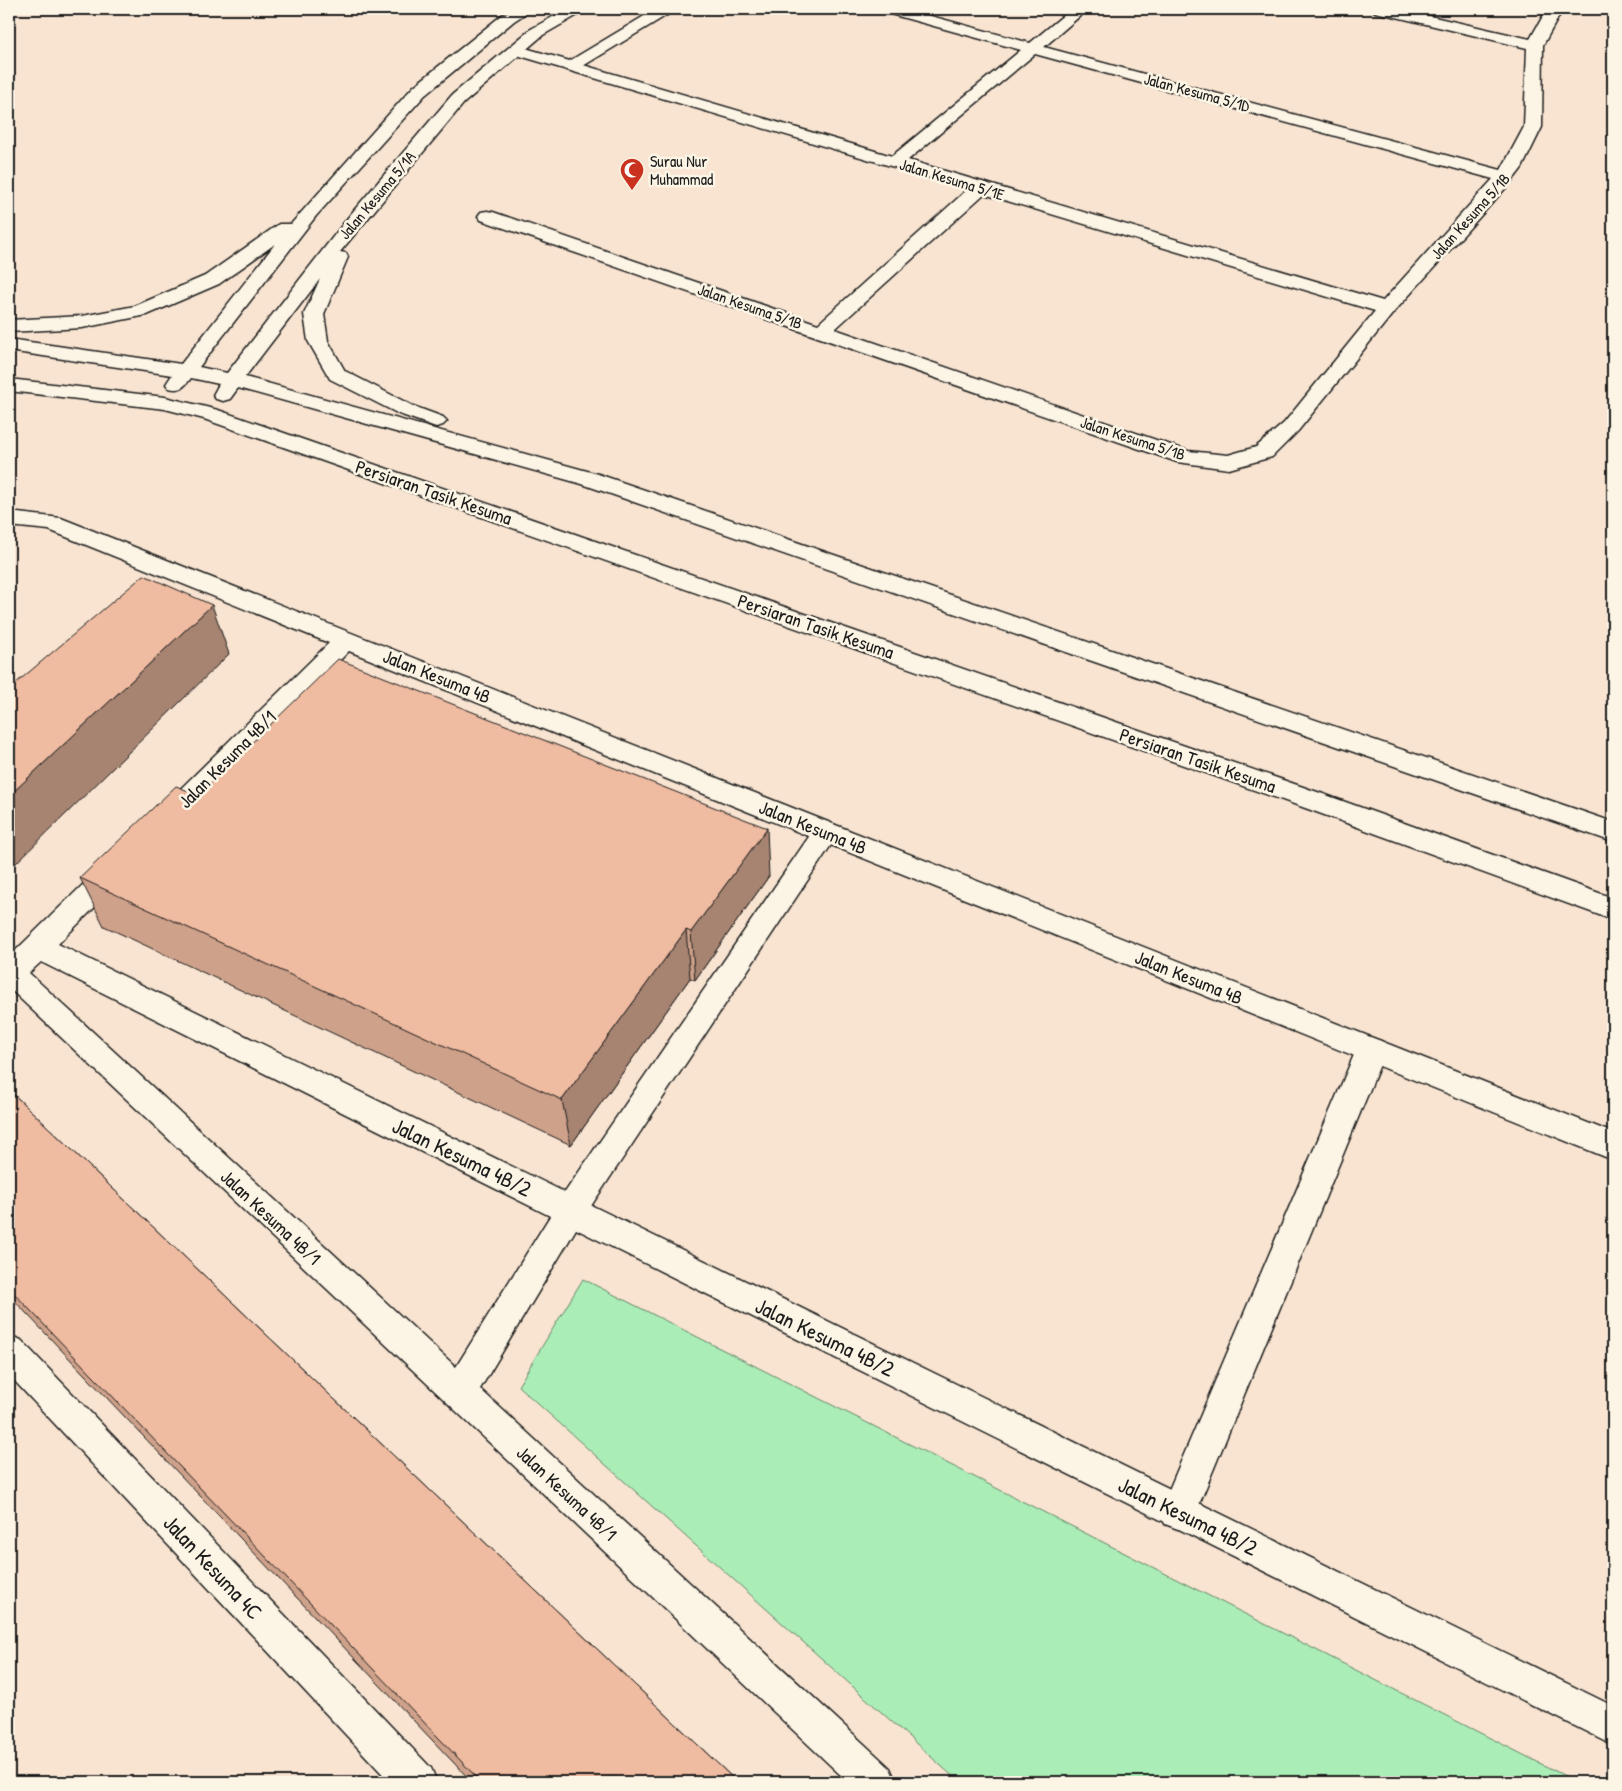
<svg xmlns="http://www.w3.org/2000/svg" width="1622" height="1791" font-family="'Patrick Hand',sans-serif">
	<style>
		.green { fill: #abedb6; stroke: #648469 }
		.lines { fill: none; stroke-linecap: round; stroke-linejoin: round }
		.lane-casing { stroke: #1c1c1c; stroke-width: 3 }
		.street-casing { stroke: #1c1c1c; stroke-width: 3 }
		.secondary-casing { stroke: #1c1c1c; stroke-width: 3 }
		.lane { fill: #fcf5e5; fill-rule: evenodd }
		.street { fill: #fcf5e5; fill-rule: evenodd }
		.secondary { fill: #fcf5e5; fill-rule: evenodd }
		.wall { fill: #cea18a; stroke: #1c1c1c }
		.shaded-wall { fill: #a78371; stroke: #1c1c1c }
		.building { fill: #efbba1; stroke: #1c1c1c }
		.labels { text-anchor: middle; stroke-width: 5; stroke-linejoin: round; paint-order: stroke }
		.far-street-label { font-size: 16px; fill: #1c1c1c; stroke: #fcf5e5 }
		.far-poi-label { font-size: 16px; fill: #1c1c1c; stroke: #fcf5e5; text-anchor: start }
		.street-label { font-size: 19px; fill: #1c1c1c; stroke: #fcf5e5 }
		.near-street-label { font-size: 22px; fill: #1c1c1c; stroke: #fcf5e5 }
	</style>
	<rect width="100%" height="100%" fill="#f8e4d1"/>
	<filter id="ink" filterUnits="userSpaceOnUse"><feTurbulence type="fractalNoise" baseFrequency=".02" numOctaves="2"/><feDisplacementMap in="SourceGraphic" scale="10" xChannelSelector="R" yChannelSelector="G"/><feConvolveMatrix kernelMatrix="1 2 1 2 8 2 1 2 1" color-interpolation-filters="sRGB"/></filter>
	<g filter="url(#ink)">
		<polygon class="green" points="583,1279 1577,1782 959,1782 518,1386"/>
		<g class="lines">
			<defs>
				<g id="lane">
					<polygon points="656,9 675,9 672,12 578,69 566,69 564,66 566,63"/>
					<polygon points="826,822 835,825 839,832 835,839 581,1221 570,1225 559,1221 554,1211 559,1201 817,825"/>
					<polygon points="1371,1038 1381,1041 1386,1050 1191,1524 1178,1529 1165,1524 1160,1511 1356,1050 1361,1041"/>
				</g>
				<g id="street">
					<path d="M880,9H905L1030,43L1071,9H1088L1044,47L1501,170L1524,127L1527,48L1375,12L1372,9H1399L1530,39L1547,9H1563L1543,45L1542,127L1522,168L1512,181L1394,312L1298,431L1272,457L1229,469L1177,462L481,220L478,216L481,212L487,211L493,212L818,324L968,189L510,53L508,50L510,47H522L892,156L1021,50L883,12ZM1035,54L1493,179L1383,301L908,160ZM984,194L1375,311L1284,423L1256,447L1228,455L1188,451L835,329Z"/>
					<polygon points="9,512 61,518 1613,1133 1613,1160 349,651 176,825 167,828 158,825 154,818 158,811 329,643 49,530 9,526"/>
					<path d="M115,860L125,863L129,870L125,877L58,944L1613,1706V1745L576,1229L480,1389L890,1768L896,1782H848L9,988V957L105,863ZM41,962L550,1216L456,1367L29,973Z"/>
					<polygon points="9,1335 21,1340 431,1768 437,1782 390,1782 9,1375"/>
				</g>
				<g id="secondary">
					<path d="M513,9H532L514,21L425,95L316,216L199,367L227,373L350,215L452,95L531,29L567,9H586L583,12L543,35L464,103L340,252L346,253L348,257L324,314L328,341L345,371L413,406L443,417L447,421L443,425L436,427L399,414L330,379L308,341L304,314L320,279L245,377L598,474L1613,822V842L582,484L238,388L230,399L223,401L216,399L213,395L219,384L191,378C184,387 181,391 169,388L166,384L172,375L9,351V339L181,364L275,244L219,284L147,315L82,328L9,332V320L82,316L135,306L205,276L279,224H291L413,87L502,15Z"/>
					<polygon points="9,379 165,397 218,410 1326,795 1613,898 1613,920 1308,809 204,419 165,409 9,391"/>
				</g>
			</defs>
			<use href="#lane" class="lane-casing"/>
			<use href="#street" class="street-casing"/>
			<use href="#secondary" class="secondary-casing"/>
			<use href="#lane" class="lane"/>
			<use href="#street" class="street"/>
			<use href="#secondary" class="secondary"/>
		</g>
		<g class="wall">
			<polygon points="198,795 769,876 695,980 690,978 571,1145 104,926 80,878"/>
			<polygon points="9,1090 737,1782 472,1782 9,1295"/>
		</g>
		<g class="shaded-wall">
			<polygon points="212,605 229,654 9,870 9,796"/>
			<polygon points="767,828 769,876 695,980 691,932"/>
			<polygon points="686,930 690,978 571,1145 562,1100"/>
		</g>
		<g class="building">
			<polygon points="144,575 212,605 9,796 9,689"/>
			<polygon points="338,659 767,828 691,932 686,930 562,1100 80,878 176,786 198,795"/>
			<polygon points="9,1090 737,1782 481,1782 9,1288"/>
		</g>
	</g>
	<defs>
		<symbol id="mosque-pin" viewBox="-11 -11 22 30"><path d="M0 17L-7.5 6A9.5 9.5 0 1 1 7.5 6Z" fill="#c8321e" stroke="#fcf5e5"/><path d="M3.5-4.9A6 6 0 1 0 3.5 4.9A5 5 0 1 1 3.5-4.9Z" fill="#fff"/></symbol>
	</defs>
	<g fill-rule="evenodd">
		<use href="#mosque-pin" x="618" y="156" width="28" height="38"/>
	</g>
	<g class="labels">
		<g class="far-street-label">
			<text transform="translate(1197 92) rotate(15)" y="6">Jalan Kesuma 5/1D</text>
			<text transform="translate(952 179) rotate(17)" y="6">Jalan Kesuma 5/1E</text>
			<text transform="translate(377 195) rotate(-50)" y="6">Jalan Kesuma 5/1A</text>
			<text transform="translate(1470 216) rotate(-48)" y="6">Jalan Kesuma 5/1B</text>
			<text transform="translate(750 306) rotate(19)" y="6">Jalan Kesuma 5/1B</text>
			<text transform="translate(1133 438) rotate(18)" y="6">Jalan Kesuma 5/1B</text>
		</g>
		<g class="far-poi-label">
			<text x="650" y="167">Surau Nur<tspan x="650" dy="18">Muhammad</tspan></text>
		</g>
		<g class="street-label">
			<text transform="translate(434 492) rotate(19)" y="7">Persiaran Tasik Kesuma</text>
			<text transform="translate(816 626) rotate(19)" y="7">Persiaran Tasik Kesuma</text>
			<text transform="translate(437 676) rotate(22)" y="7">Jalan Kesuma 4B</text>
			<text transform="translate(227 759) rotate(-45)" y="7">Jalan Kesuma 4B/1</text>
			<text transform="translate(1198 760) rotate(19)" y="7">Persiaran Tasik Kesuma</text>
			<text transform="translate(813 827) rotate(22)" y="7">Jalan Kesuma 4B</text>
			<text transform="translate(1189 977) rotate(22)" y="7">Jalan Kesuma 4B</text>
			<text transform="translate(271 1217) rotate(43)" y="7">Jalan Kesuma 4B/1</text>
			<text transform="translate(567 1493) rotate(43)" y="7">Jalan Kesuma 4B/1</text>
		</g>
		<g class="near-street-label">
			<text transform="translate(462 1157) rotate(26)" y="8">Jalan Kesuma 4B/2</text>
			<text transform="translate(825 1337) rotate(26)" y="8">Jalan Kesuma 4B/2</text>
			<text transform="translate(1188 1516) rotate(26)" y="8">Jalan Kesuma 4B/2</text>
			<text transform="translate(213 1567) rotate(47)" y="8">Jalan Kesuma 4C</text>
		</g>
	</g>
	<rect width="1622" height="1791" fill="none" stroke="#fcf5e5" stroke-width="30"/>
	<rect x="15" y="15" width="1592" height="1761" fill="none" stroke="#1c1c1c" stroke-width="2" filter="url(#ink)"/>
</svg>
